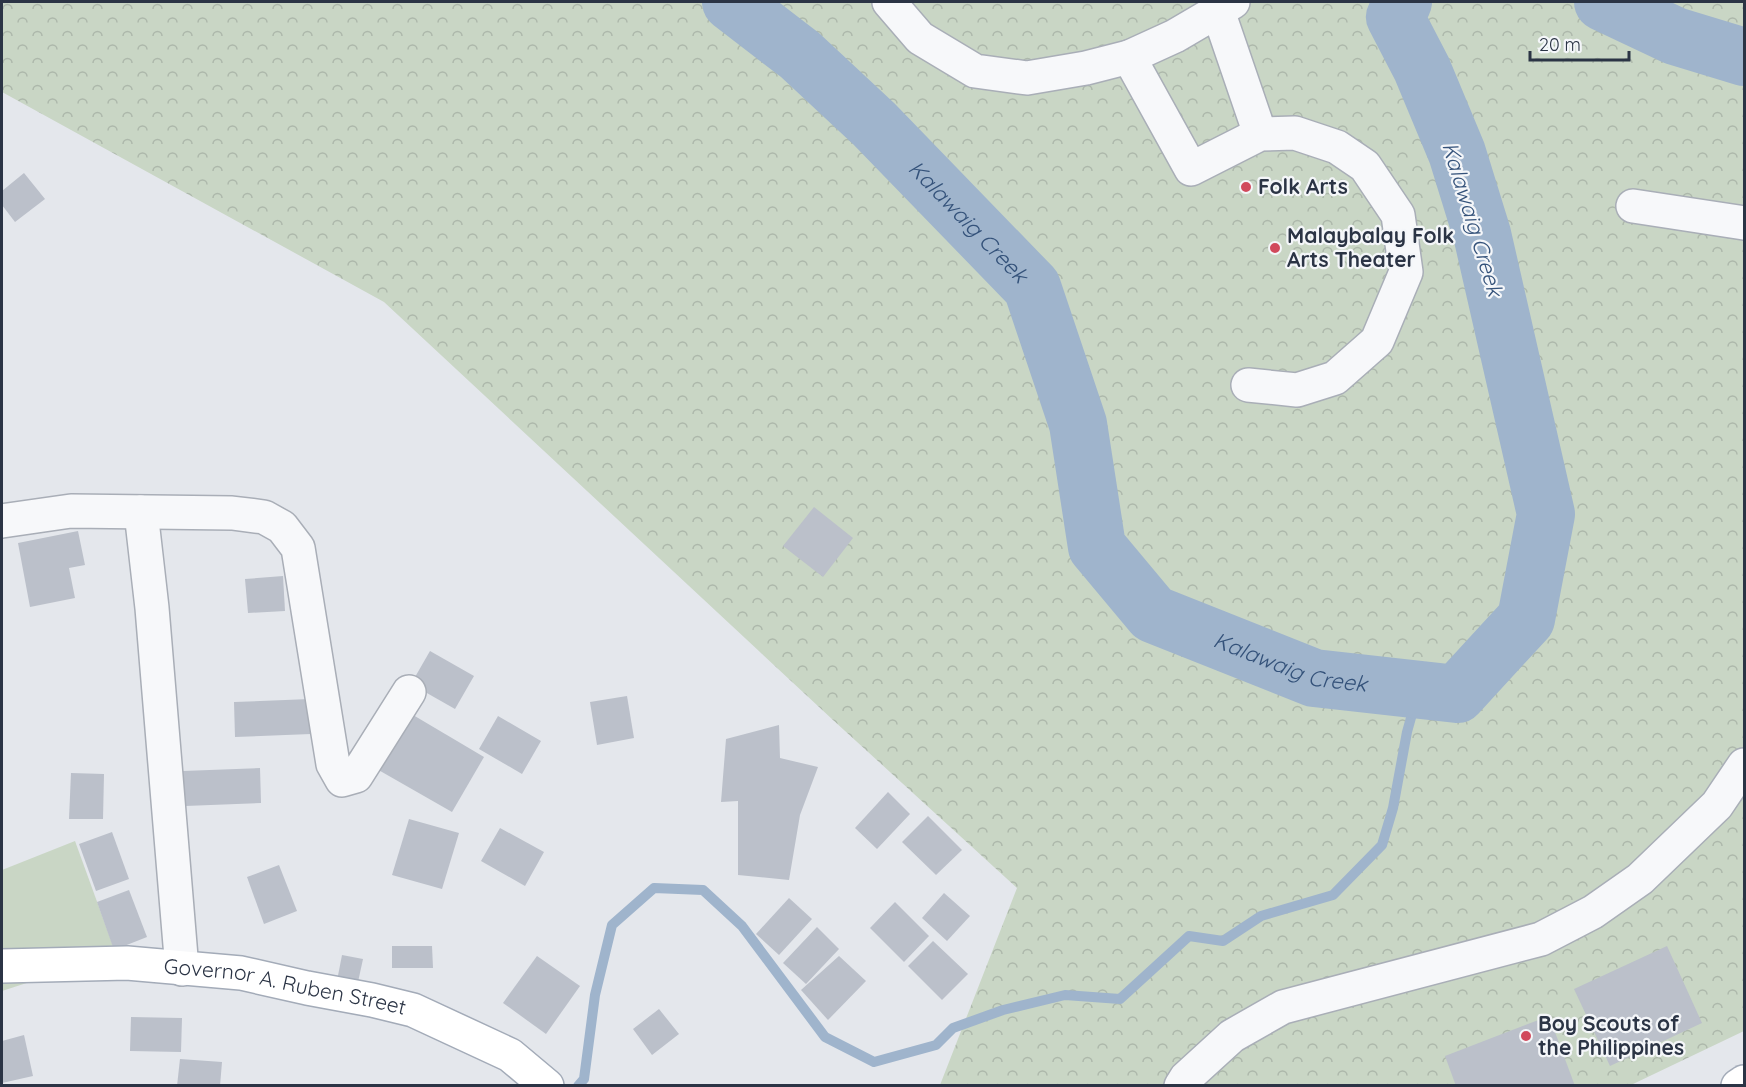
<svg xmlns="http://www.w3.org/2000/svg" width="1746" height="1087" font-family="Quicksand,sans-serif">
	<style>
		.grass { fill: #c9d6c5 }
		.forest { fill: url(#forest-crowns) }
		.lines { fill: none; stroke-linecap: round; stroke-linejoin: round }
		.stream { stroke: #9fb4cc; stroke-width: 10 }
		.river { stroke: #9fb4cc; stroke-width: 58 }
		.building { fill: #bbc0ca }
		.minor-casing { stroke: #a9aeb7; stroke-width: 36 }
		.major-casing { stroke: #a3abb8; stroke-width: 36 }
		.minor { stroke: #f7f8fa; stroke-width: 33 }
		.major { stroke: #fff; stroke-width: 33 }
		.poi-dot { fill: #d1495b; stroke: #f4f6f9; stroke-width: 2 }
		.labels { text-anchor: middle; stroke-width: 4.5; stroke-linejoin: round; paint-order: stroke }
		.poi-label { font-size: 21px; font-weight: bold; fill: #2b3445; stroke: #f4f6f9; text-anchor: start }
		.street-label { font-size: 21px; fill: #2b3445; stroke: #f4f6f9 }
		.water-label { font-size: 22px; font-style: italic; fill: #34527a; stroke: #f4f6f9 }
	</style>
	<defs>
		<pattern id="forest-crowns" width="20" height="18" patternUnits="userSpaceOnUse" patternTransform="scale(1.5)"><rect width="20" height="18" fill="#c9d6c5"/><path d="M2 6a3 3 0 1 1 6 0M12 15a3 3 0 1 1 6 0" fill="none" stroke="#adb8ab"/></pattern>
	</defs>
	<rect width="100%" height="100%" fill="#e4e7ec"/>
	<polygon class="grass" points="75,841 116,954 2,991 2,870"/>
	<polygon class="forest" points="2,2 1744,2 1744,1031 1631,1085 940,1085 1017,888 833,720 384,302 2,92"/>
	<g class="lines">
		<polyline class="stream" points="578,1086 584,1079 595,995 612,925 654,888 703,890 742,926 825,1037 874,1062 936,1045 953,1028 1003,1010 1065,995 1120,999 1189,936 1223,941 1261,916 1333,895 1382,845 1393,808 1407,732 1419,689"/>
		<g class="river">
			<path id="s1" d="M731,2L800,55L874,124L1032,287L1078,424L1097,547L1153,614L1314,678L1457,694L1526,619L1546,514L1482,234L1457,153L1422,69L1395,17L1403,2"/>
			<polyline points="1603,2 1675,36 1744,57"/>
		</g>
	</g>
	<g class="building">
		<polygon points="24,173 45,199 15,222 2,205 2,191"/>
		<polygon points="814,507 853,538 823,577 783,546"/>
		<polygon points="78,531 85,565 69,568 75,598 30,607 18,543"/>
		<polygon points="283,576 285,611 248,613 245,579"/>
		<polygon points="430,651 474,676 455,709 411,684"/>
		<polygon points="627,696 634,738 597,745 590,702"/>
		<polygon points="310,699 311,734 235,737 234,702"/>
		<polygon points="408,712 484,757 452,812 375,768"/>
		<polygon points="498,716 541,741 522,774 479,749"/>
		<polygon points="779,725 780,758 818,767 800,815 789,880 738,875 738,801 721,802 726,739"/>
		<polygon points="260,768 261,803 185,806 183,771"/>
		<polygon points="71,773 104,774 103,819 69,819"/>
		<polygon points="888,792 910,814 877,849 855,828"/>
		<polygon points="928,816 962,850 936,875 902,842"/>
		<polygon points="409,819 459,833 442,889 392,875"/>
		<polygon points="500,828 544,852 525,886 481,861"/>
		<polygon points="112,832 129,879 96,891 79,844"/>
		<polygon points="279,865 297,911 264,924 247,877"/>
		<polygon points="129,890 147,937 114,950 97,902"/>
		<polygon points="944,893 970,916 947,941 922,918"/>
		<polygon points="789,898 812,919 779,955 756,934"/>
		<polygon points="895,902 929,936 904,962 870,928"/>
		<polygon points="817,927 839,949 806,984 783,963"/>
		<polygon points="933,941 968,974 942,1000 908,966"/>
		<polygon points="392,946 432,946 433,968 392,968"/>
		<polygon points="1667,946 1702,1023 1610,1066 1574,989"/>
		<polygon points="342,955 363,959 356,991 336,986"/>
		<polygon points="537,956 580,986 546,1034 503,1003"/>
		<polygon points="839,956 866,981 828,1020 801,990"/>
		<polygon points="659,1009 679,1034 652,1055 633,1029"/>
		<polygon points="1549,1016 1575,1086 1456,1086 1445,1056"/>
		<polygon points="131,1017 182,1018 181,1052 130,1051"/>
		<polygon points="24,1035 33,1076 2,1083 2,1041"/>
		<polygon points="180,1059 222,1062 220,1086 177,1086"/>
	</g>
	<g class="lines">
		<defs>
			<g id="minor">
				<polyline points="889,2 920,38 975,71 1027,78 1086,68 1129,57 1175,36 1233,2"/>
				<polyline points="1218,11 1260,134"/>
				<polyline points="1129,57 1191,169 1260,134 1295,133 1337,147 1365,166 1398,215 1406,272 1377,341 1335,378 1297,390 1248,385"/>
				<polyline points="1633,206 1744,223"/>
				<polyline points="141,512 152,608 182,969"/>
				<polyline points="2,521 71,511 232,513 264,517 282,527 298,548 333,764 342,780 356,776 409,692"/>
				<polyline points="1181,1086 1186,1078 1232,1036 1283,1007 1541,939 1593,912 1640,879 1717,805 1744,765"/>
			</g>
			<g id="major">
				<path id="s2" d="M2,966L127,963L241,973L307,988L372,1000L413,1010L510,1055L547,1086"/>
				<polyline points="1738,1086 1744,1082"/>
			</g>
		</defs>
		<use href="#minor" class="minor-casing"/>
		<use href="#major" class="major-casing"/>
		<use href="#minor" class="minor"/>
		<use href="#major" class="major"/>
	</g>
	<g class="poi-dot">
		<circle cx="1246" cy="187" r="6"/>
		<circle cx="1275" cy="248" r="6"/>
		<circle cx="1526" cy="1036" r="6"/>
	</g>
	<g class="labels">
		<g class="poi-label">
			<text x="1258" y="194">Folk Arts</text>
			<text x="1287" y="243">Malaybalay Folk<tspan x="1287" dy="24">Arts Theater</tspan></text>
			<text x="1538" y="1031">Boy Scouts of<tspan x="1538" dy="24">the Philippines</tspan></text>
		</g>
		<g class="street-label">
			<text dy="7" stroke="none"><textPath href="#s2" startOffset="285">Governor A. Ruben Street</textPath></text>
		</g>
		<g class="water-label">
			<text transform="translate(1473 219) rotate(73)" y="8">Kalawaig Creek</text>
			<text dy="8" stroke="none"><textPath href="#s1" startOffset="324">Kalawaig Creek</textPath></text>
			<text dy="8" stroke="none"><textPath href="#s1" startOffset="918">Kalawaig Creek</textPath></text>
		</g>
	</g>
	<rect width="1746" height="1087" fill="none" stroke="#2b3445" stroke-width="6"/>
	<path d="M1530 51v9h99v-9" fill="none" stroke="#2b3445" stroke-width="3"/>
	<text x="1539" y="51" font-size="18" fill="#2b3445" stroke="#f4f6f9" stroke-width="4.5" paint-order="stroke">20 m</text>
</svg>
